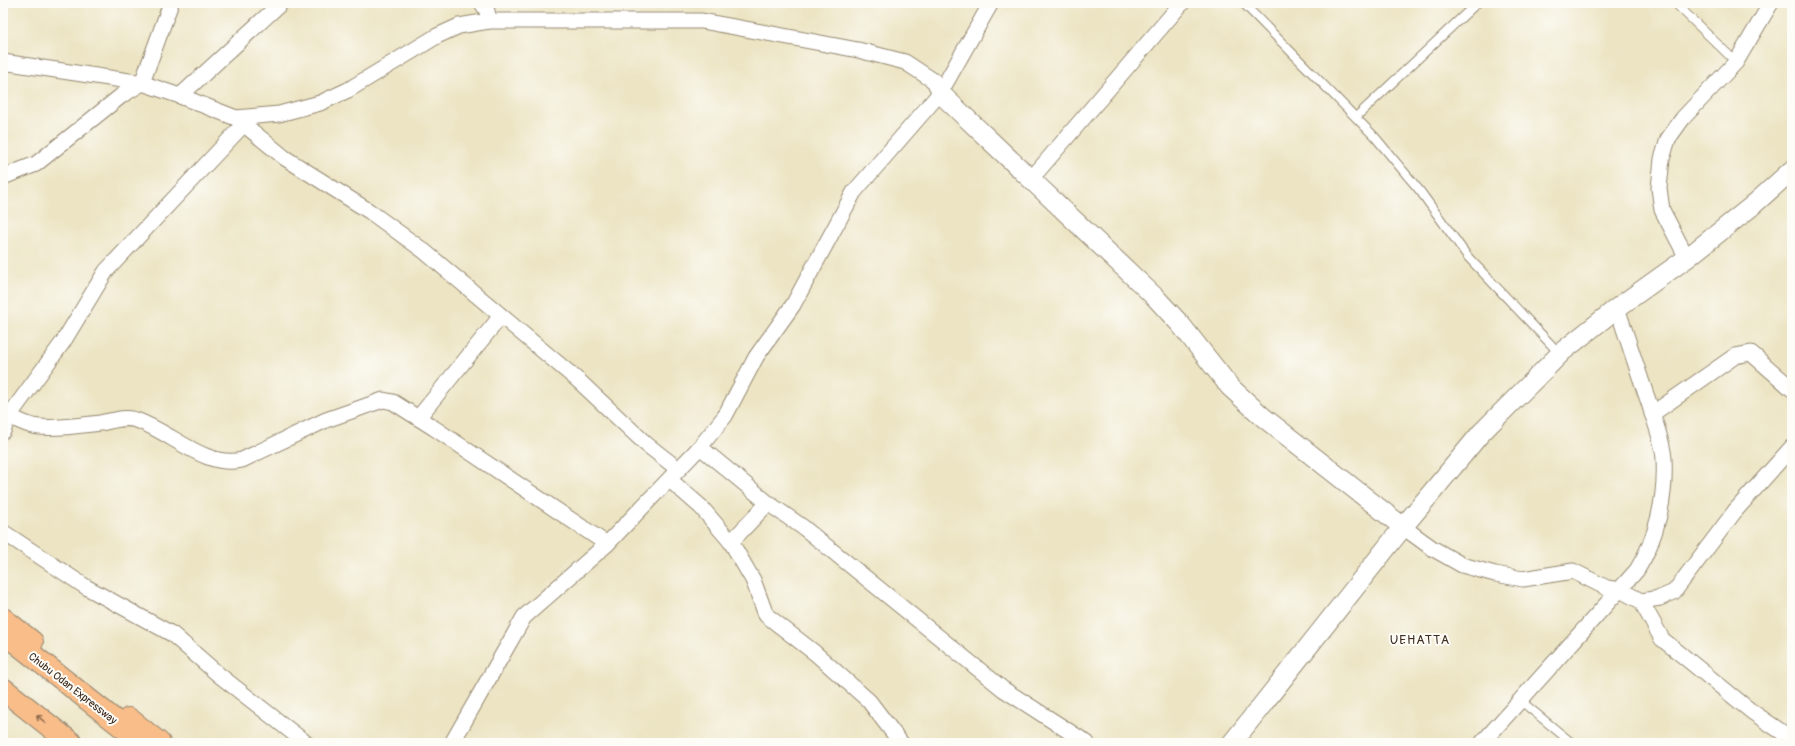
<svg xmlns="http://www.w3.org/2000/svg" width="1795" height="746" font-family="Pangolin,sans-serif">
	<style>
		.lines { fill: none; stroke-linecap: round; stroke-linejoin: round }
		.service-casing { stroke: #948770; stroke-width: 10 }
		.minor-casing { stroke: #948770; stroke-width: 17 }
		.tertiary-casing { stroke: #948770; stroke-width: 21 }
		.trunk-casing { stroke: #948770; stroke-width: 24 }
		.motorway-casing { stroke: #948770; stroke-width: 24 }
		.service { stroke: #fff; stroke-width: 8 }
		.minor { stroke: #fff; stroke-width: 15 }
		.tertiary { stroke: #fff; stroke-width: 19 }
		.trunk { stroke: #f8bd89; stroke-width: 22 }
		.motorway { stroke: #f8bd89; stroke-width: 22 }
		.oneway { stroke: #906c4e }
		.labels { text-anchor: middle; stroke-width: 4; stroke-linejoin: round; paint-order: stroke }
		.street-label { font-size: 11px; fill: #3b2a1e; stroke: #fdfcf7 }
		.quarter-label { font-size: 13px; letter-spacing: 1px; fill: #3b2a1e; stroke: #fdfcf7 }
	</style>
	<rect width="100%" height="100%" fill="#fdfcf7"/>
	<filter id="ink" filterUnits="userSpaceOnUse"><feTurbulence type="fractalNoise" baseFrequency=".025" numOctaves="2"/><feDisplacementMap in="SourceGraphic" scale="8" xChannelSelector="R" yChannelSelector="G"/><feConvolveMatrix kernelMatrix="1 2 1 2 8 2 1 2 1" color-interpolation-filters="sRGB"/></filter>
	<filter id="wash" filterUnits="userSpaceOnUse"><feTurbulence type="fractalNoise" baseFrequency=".012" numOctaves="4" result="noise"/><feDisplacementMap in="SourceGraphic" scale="16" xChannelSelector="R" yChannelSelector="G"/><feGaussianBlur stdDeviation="0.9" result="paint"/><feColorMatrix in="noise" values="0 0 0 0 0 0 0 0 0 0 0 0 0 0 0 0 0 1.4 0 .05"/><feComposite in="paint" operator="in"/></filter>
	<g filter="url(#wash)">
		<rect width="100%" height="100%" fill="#ece4c3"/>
	</g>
	<g filter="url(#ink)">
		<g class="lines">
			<defs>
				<g id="service">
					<polyline points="1243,3 1375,137 1420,191 1468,257 1560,354"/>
					<polyline points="1675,3 1736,62"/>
					<polyline points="1356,117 1477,3"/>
					<polyline points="1521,701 1572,743"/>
				</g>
				<g id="minor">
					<polyline points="482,3 487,11 489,21"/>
					<polyline points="3,62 142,83 180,96 236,118 285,158 369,211 424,251 580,382 646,444 678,469"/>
					<polyline points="180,96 281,3"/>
					<polyline points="236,118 279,114 320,103 348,90 437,36 459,26 489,21 702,21 858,50 905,62 934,81 940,93"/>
					<polyline points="3,177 36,164 121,96 142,83 171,3"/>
					<polyline points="1031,179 1182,3"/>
					<polyline points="1687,258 1662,210 1659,188 1662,159 1668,139 1683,118 1736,62 1771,3"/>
					<path d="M3,412C12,418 28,426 39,427C57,429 83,425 100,423C112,421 124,416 136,420C170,431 205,469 242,460L326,420L383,400L393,402L434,428L607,544"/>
					<polyline points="1652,414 1735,356 1751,353 1792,389"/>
					<polyline points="418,418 501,316"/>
					<polyline points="3,431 9,416 63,342 106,271 244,124"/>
					<polyline points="700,447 768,503 804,528 1003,689 1087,743"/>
					<polyline points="670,480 701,507 731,542 753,580 766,615 815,653 869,701 901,743"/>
					<polyline points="1403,527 1432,548 1462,565 1495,574 1523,579 1573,571 1607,588 1620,590 1641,601 1662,639 1751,711 1792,739"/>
					<polyline points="3,532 86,587 172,634 219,675 306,743"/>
					<polyline points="731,542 768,503"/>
					<polyline points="1641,601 1660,598 1674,592 1735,511 1792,447"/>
					<polyline points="452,743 524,617 607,544 700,447 725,416 756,357 793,305 854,192 940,93 991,3"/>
					<path d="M1482,743L1637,570C1657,538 1666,497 1664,459C1663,441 1654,421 1649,403C1638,372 1628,340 1617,308"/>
				</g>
				<g id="tertiary">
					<polyline points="940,93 1155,297 1181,325 1230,387 1263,417 1403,527"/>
					<polyline points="1232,743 1403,527 1481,433 1563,351 1617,308 1687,258 1752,206 1792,170"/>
				</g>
				<g id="trunk">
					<polyline points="3,619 32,642"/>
					<polyline points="3,689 71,743"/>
					<polyline points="129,719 159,743"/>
				</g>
				<polyline id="motorway" points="3,632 143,743"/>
			</defs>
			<use href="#service" class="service-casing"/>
			<use href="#minor" class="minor-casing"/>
			<use href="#tertiary" class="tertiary-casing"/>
			<use href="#trunk" class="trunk-casing"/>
			<use href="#motorway" class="motorway-casing"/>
			<use href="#service" class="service"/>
			<use href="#minor" class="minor"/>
			<use href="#tertiary" class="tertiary"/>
			<use href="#trunk" class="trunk"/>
			<use href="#motorway" class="motorway"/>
		</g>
		<defs><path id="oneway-shaft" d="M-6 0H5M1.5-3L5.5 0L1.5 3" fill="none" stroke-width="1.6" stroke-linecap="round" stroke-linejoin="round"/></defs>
		<use class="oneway" href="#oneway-shaft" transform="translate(41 719) rotate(-142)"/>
	</g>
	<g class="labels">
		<g class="street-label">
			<text transform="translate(73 688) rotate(38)" y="4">Chubu Odan Expressway</text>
		</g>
		<g class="quarter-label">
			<text x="1420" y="644">UEHATTA</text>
		</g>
	</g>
	<rect width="1795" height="746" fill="none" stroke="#fdfcf7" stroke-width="16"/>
</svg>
